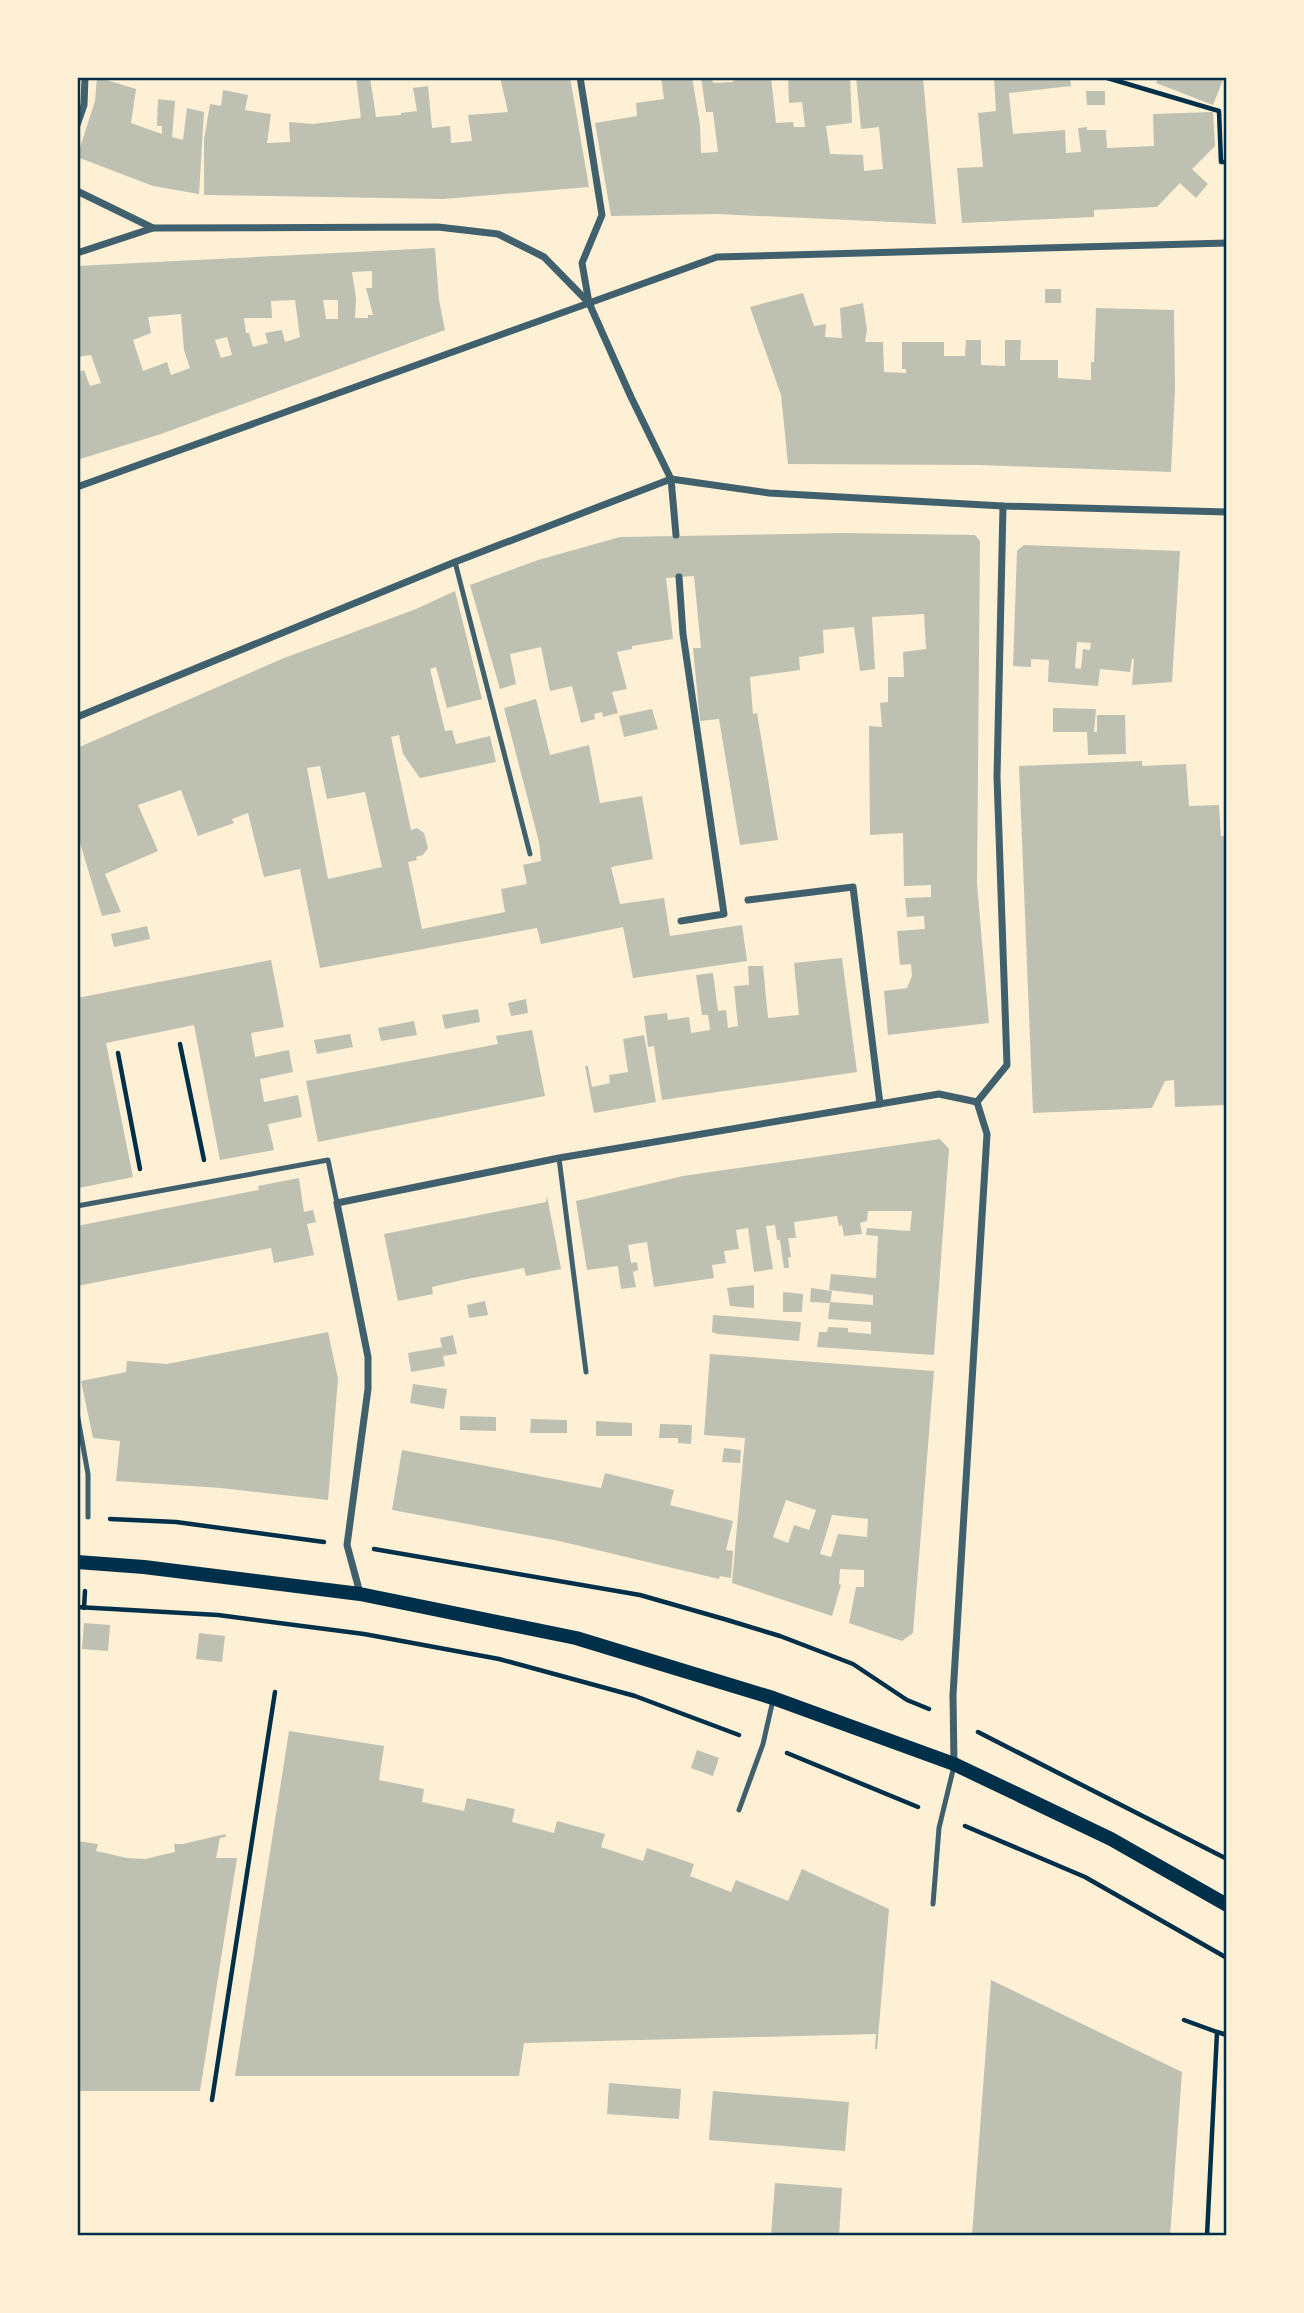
<svg xmlns="http://www.w3.org/2000/svg" width="1304" height="2313" font-family="'PT Sans',sans-serif">
	<style>
		.building { fill: #bec0b2; fill-rule: evenodd }
		.lines { fill: none; stroke-linecap: round; stroke-linejoin: round }
		.path { stroke: #003049; stroke-width: 4.5 }
		.service { stroke: #3f606c; stroke-width: 5 }
		.minor { stroke: #3f606c; stroke-width: 7 }
		.secondary { stroke: #003049; stroke-width: 14 }
		.neatline { fill: none; stroke: #003049; stroke-width: 2.5 }
	</style>
	<rect width="100%" height="100%" fill="#fdf0d5"/>
	<g class="building">
		<polygon points="97,77 136,89 131,123 162,134 162,126 157,126 158,99 175,101 172,137 183,140 187,108 204,112 199,194 153,186 77,157 95,101"/>
		<polygon points="356,77 370,77 376,117 401,115 401,113 417,111 413,88 428,86 432,128 450,126 451,143 472,141 468,115 508,112 500,77 570,77 589,187 443,199 204,195 204,140 210,104 221,106 223,90 248,95 245,110 271,114 267,143 290,142 289,122 313,124 361,118"/>
		<polygon points="661,77 692,77 700,125 701,153 718,152 713,112 706,112 701,77 712,77 713,83 733,82 733,77 771,77 776,123 793,122 794,127 805,127 802,102 789,103 788,77 850,77 852,123 826,126 830,154 863,155 864,171 883,169 879,127 861,129 856,77 923,77 936,224 716,214 611,216 595,123 637,116 636,103 664,99"/>
		<polygon points="994,77 1070,77 1071,86 1009,93 1013,134 1065,130 1066,153 1081,152 1078,128 1087,127 1087,130 1106,130 1107,148 1154,146 1153,114 1213,112 1215,146 1192,169 1208,184 1196,198 1180,183 1157,207 1094,210 1094,217 962,223 957,168 983,167 978,113 996,111"/>
		<polygon points="1159,77 1224,77 1213,105 1156,83"/>
		<polygon points="1086,91 1105,91 1105,105 1087,105"/>
		<path d="M435,248L439,300L445,330L161,434L77,460V373L84,370L90,386L101,383L91,355L77,357V266ZM372,271V288H366L373,315H368V318H355L356,298L352,272ZM295,300L300,337L285,342L282,330L265,333L268,343L253,347L249,333H246L244,318H272L271,301ZM323,300H338V319H326ZM181,314L184,350L190,368L171,375L167,362L143,371L133,340L151,333L148,317ZM227,337L232,355L221,358L215,340Z"/>
		<rect x="1045" y="289" width="16" height="14"/>
		<polygon points="803,293 814,326 826,324 825,337 842,338 840,308 863,303 867,330 865,342 883,342 884,372 906,373 906,369 902,369 902,342 944,342 944,356 965,356 966,340 981,340 981,365 1005,366 1005,340 1021,340 1020,360 1058,360 1058,378 1091,380 1091,362 1094,362 1096,308 1174,310 1175,389 1171,472 980,465 788,464 781,395 750,307"/>
		<polygon points="844,533 975,535 980,541 977,884 989,1023 888,1035 884,991 907,988 912,976 911,964 900,965 897,931 925,929 924,916 907,917 905,898 931,897 931,885 904,886 903,833 870,835 869,726 882,727 880,703 888,702 888,677 904,677 903,652 926,649 924,614 872,617 875,669 860,671 854,627 823,630 824,653 799,657 800,670 750,677 753,714 757,713 778,840 740,845 719,719 700,721 693,648 701,648 694,576 666,578 673,639 632,646 632,649 617,652 627,689 612,692 618,713 603,717 602,712 594,714 595,719 581,723 572,686 550,691 541,647 510,654 516,684 500,689 470,585 538,560 620,537"/>
		<path d="M1024,545L1180,551L1172,682L1132,685L1134,659H1132L1130,672L1100,669L1098,686L1048,682L1049,660L1031,659V667L1013,666L1017,551ZM1077,642L1091,643L1090,650L1083,649L1081,669L1075,668Z"/>
		<path d="M455,591L482,699L447,708L436,667L430,669L445,731L452,730L456,744L490,736L496,762L420,778L403,754L399,735L391,737L411,830L417,828L424,833L428,848L423,855L416,857L417,860L408,862L422,929L505,912L501,889L527,884L523,865L541,861L539,842L504,708L536,699L550,755L589,745L600,803L642,796L653,859L611,867L620,904L664,898L670,936L742,925L747,961L633,978L623,927L541,944L537,928L320,968L300,869L264,877L248,813L232,819L234,823L198,836L181,790L138,805L158,851L105,874L121,912L102,916L77,833V748L284,658L416,609ZM320,766L327,799L365,792L382,867L328,879L307,768Z"/>
		<polygon points="1053,708 1096,709 1094,732 1097,732 1097,715 1125,715 1126,754 1088,755 1087,732 1053,732"/>
		<polygon points="652,709 658,729 624,737 619,716"/>
		<polygon points="1142,761 1142,766 1186,764 1189,806 1219,805 1221,836 1227,836 1227,1105 1175,1107 1174,1080 1165,1081 1152,1108 1033,1113 1019,766"/>
		<polygon points="147,926 150,939 114,947 111,934"/>
		<polygon points="842,958 857,1072 662,1100 654,1046 648,1047 644,1016 667,1013 668,1020 689,1017 691,1033 710,1030 708,1015 702,1015 696,975 713,973 718,1011 726,1010 728,1028 738,1026 734,986 749,985 748,966 763,966 768,1018 799,1015 794,963"/>
		<polygon points="271,960 284,1027 251,1033 255,1057 289,1050 293,1072 260,1079 264,1102 298,1095 302,1117 268,1124 274,1150 220,1160 194,1025 106,1043 133,1177 79,1188 77,998"/>
		<polygon points="526,999 528,1013 511,1016 508,1003"/>
		<polygon points="478,1009 480,1022 445,1029 442,1015"/>
		<polygon points="414,1021 417,1035 381,1041 378,1028"/>
		<polygon points="532,1030 545,1096 318,1142 306,1081 498,1044 496,1036"/>
		<polygon points="350,1034 353,1047 317,1054 314,1040"/>
		<polygon points="644,1035 656,1102 594,1113 585,1066 588,1066 592,1087 610,1083 609,1075 628,1072 623,1039"/>
		<polygon points="940,1139 949,1149 934,1355 817,1347 819,1332 827,1332 828,1327 848,1328 848,1332 871,1334 871,1322 828,1319 830,1302 873,1305 873,1295 829,1290 831,1274 876,1278 878,1236 866,1235 867,1228 910,1231 912,1211 868,1211 867,1221 860,1223 862,1234 844,1236 842,1225 839,1226 837,1216 794,1222 796,1238 788,1238 791,1257 788,1257 789,1268 784,1268 780,1240 777,1240 775,1225 766,1226 773,1269 754,1272 748,1228 736,1230 739,1249 724,1251 726,1263 712,1265 714,1278 654,1287 647,1242 628,1245 631,1263 637,1262 638,1270 633,1272 636,1287 621,1289 618,1266 587,1270 576,1201 683,1176"/>
		<polygon points="299,1178 304,1212 313,1210 316,1222 307,1224 314,1255 274,1263 271,1248 77,1286 77,1226 248,1192 259,1190 258,1186"/>
		<polygon points="547,1196 561,1269 526,1276 524,1268 462,1280 432,1287 433,1294 398,1301 384,1234 546,1202"/>
		<polygon points="754,1285 754,1308 730,1306 727,1288"/>
		<polygon points="811,1288 832,1291 830,1303 810,1302"/>
		<polygon points="783,1292 803,1294 802,1312 783,1312"/>
		<polygon points="485,1301 488,1315 469,1318 467,1305"/>
		<polygon points="713,1315 801,1322 799,1341 718,1334 712,1332"/>
		<polygon points="328,1332 338,1379 328,1500 221,1488 116,1481 120,1441 93,1438 81,1381 126,1372 127,1361 167,1364"/>
		<polygon points="453,1335 457,1354 443,1356 445,1366 411,1372 408,1353 442,1347 440,1338"/>
		<path d="M710,1354L934,1371L913,1633L902,1641L849,1623L856,1587H864V1570L840,1569L839,1584L841,1585L832,1616L732,1583L745,1438L704,1435ZM786,1500L816,1510L809,1530L794,1525L788,1543L773,1537ZM832,1515L868,1519L867,1537L838,1534L831,1557L820,1554Z"/>
		<polygon points="413,1384 447,1389 444,1409 410,1403"/>
		<polygon points="460,1416 496,1417 496,1431 460,1430"/>
		<polygon points="531,1419 567,1420 567,1433 530,1433"/>
		<polygon points="596,1421 632,1423 632,1436 596,1436"/>
		<polygon points="660,1424 692,1425 691,1444 678,1443 678,1438 659,1438"/>
		<polygon points="724,1448 741,1450 740,1463 722,1462"/>
		<polygon points="402,1450 601,1488 605,1473 674,1490 670,1505 733,1521 726,1550 733,1551 731,1578 720,1576 719,1579 559,1541 392,1510"/>
		<polygon points="84,1623 110,1625 108,1651 82,1649"/>
		<polygon points="199,1633 225,1636 222,1662 196,1659"/>
		<polygon points="289,1731 384,1746 379,1780 424,1789 422,1802 464,1811 467,1798 515,1809 512,1822 554,1833 557,1821 605,1834 601,1847 643,1861 647,1848 694,1864 690,1876 731,1892 736,1880 788,1901 802,1869 889,1909 877,2049 875,2049 876,2034 524,2043 519,2076 235,2076"/>
		<polygon points="697,1750 719,1758 713,1776 691,1768"/>
		<polygon points="225,1834 226,1837 220,1838 216,1858 237,1858 200,2091 77,2091 77,1841 98,1844 96,1851 127,1858 145,1859 175,1852 174,1844 183,1844"/>
		<polygon points="991,1980 1182,2072 1170,2236 972,2236"/>
		<polygon points="609,2083 681,2089 679,2119 607,2114"/>
		<polygon points="713,2091 849,2102 845,2151 709,2140"/>
		<polygon points="775,2183 842,2188 839,2236 771,2236"/>
	</g>
	<g class="lines">
		<g class="path">
			<polyline points="1104,77 1219,111 1221,162 1227,162"/>
			<polyline points="180,1044 204,1160"/>
			<polyline points="118,1053 140,1169"/>
			<polyline points="110,1519 176,1522 324,1542"/>
			<polyline points="374,1549 640,1595 724,1619 780,1636 853,1664 907,1700 929,1709"/>
			<polyline points="77,1607 218,1615 364,1634 499,1659 635,1696 739,1735"/>
			<polyline points="84,1608 85,1591"/>
			<polyline points="978,1732 1227,1859"/>
			<polyline points="787,1753 918,1807"/>
			<polyline points="965,1826 1085,1877 1227,1958"/>
			<polyline points="1184,2020 1217,2032 1207,2236"/>
			<polyline points="1217,2032 1227,2035"/>
			<polyline points="212,2100 275,1692"/>
		</g>
		<g class="service">
			<polyline points="455,562 530,854"/>
			<polyline points="559,1158 586,1372"/>
			<polyline points="77,1206 328,1160 337,1203"/>
			<polyline points="77,1413 88,1474 88,1517"/>
			<polyline points="739,1810 763,1744 773,1700"/>
			<polyline points="933,1904 939,1828 954,1766"/>
		</g>
		<g class="minor">
			<polyline points="580,77 602,215 582,263 589,303 631,397 671,479 676,535"/>
			<polyline points="77,125 84,105 85,77"/>
			<polyline points="77,191 153,228 438,227 498,234 544,257 589,303"/>
			<polyline points="77,253 153,228"/>
			<polyline points="77,487 717,257 1227,243"/>
			<polyline points="679,577 683,634 724,914 681,921"/>
			<polyline points="77,717 455,562 671,479 769,493 1003,506 1227,512"/>
			<polyline points="748,900 853,887 880,1104"/>
			<polyline points="977,1102 1007,1065 997,777 1003,506"/>
			<polyline points="360,1593 347,1545 368,1389 368,1357 337,1203 559,1158 939,1094 977,1102"/>
			<polyline points="954,1764 953,1695 987,1134 977,1102"/>
		</g>
		<polyline class="secondary" points="77,1562 144,1567 360,1594 576,1638 773,1698 954,1764 1111,1839 1227,1905"/>
	</g>
	<rect width="1304" height="2313" fill="none" stroke="#fdf0d5" stroke-width="158"/>
	<rect x="79" y="79" width="1146" height="2155" class="neatline"/>
</svg>
